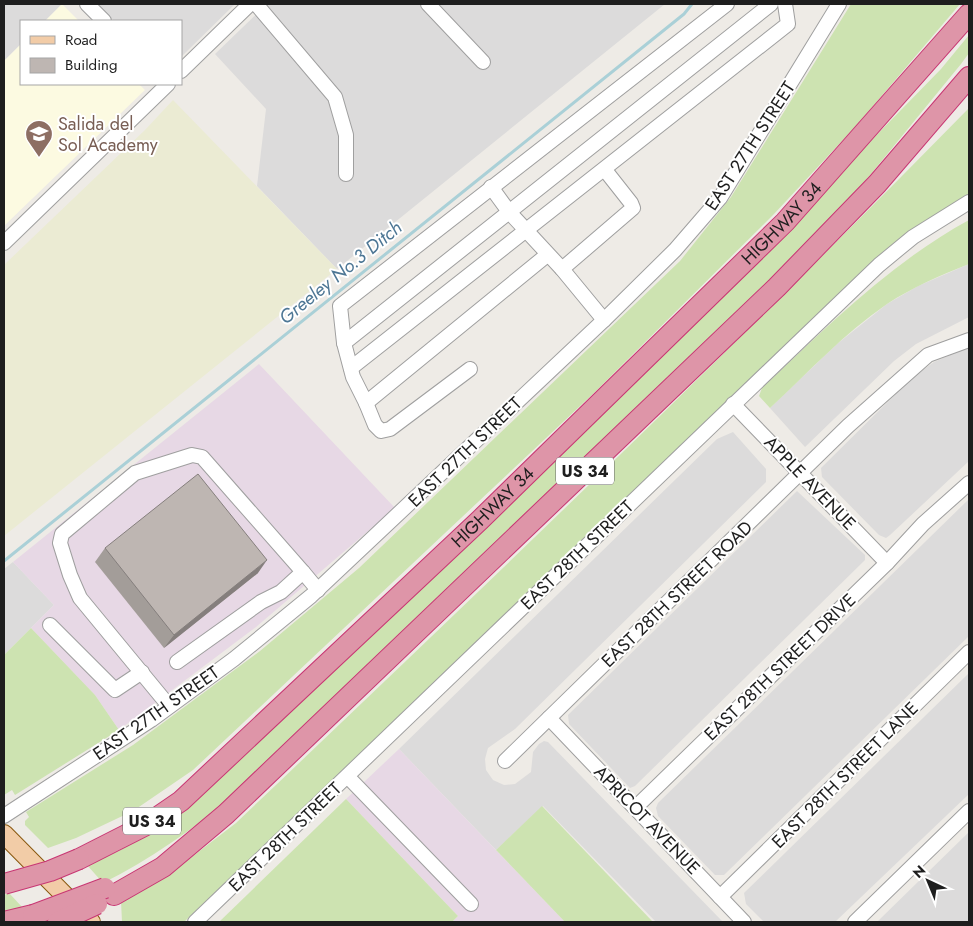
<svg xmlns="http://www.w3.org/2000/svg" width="973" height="926" font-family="Jost,sans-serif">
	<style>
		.residential { fill: #dcdbdb }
		.industrial { fill: #e7d8e5 }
		.education { fill: #fcfae1 }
		.farmland { fill: #ebebd3 }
		.grass { fill: #cde3b1 }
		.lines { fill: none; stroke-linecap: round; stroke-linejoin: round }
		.stream { stroke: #aad0d7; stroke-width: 3 }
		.minor-casing { stroke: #9f9f9f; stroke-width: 16 }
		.major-casing { stroke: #89580f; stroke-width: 20 }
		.highway-casing { stroke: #c83673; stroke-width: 22 }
		.minor { stroke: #fff; stroke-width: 14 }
		.major { stroke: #f2cca7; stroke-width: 18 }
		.highway { stroke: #de95a8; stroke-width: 20 }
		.highway-bridge-casing { stroke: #c83673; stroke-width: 22; stroke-linecap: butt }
		.highway-bridge { stroke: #de95a8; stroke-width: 20 }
		.wall { fill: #a39d99 }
		.shaded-wall { fill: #857f7d }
		.building { fill: #beb6b2; stroke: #857f7d }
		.labels { text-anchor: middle; stroke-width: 4; stroke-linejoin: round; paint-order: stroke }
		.shield { fill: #fff; stroke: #626262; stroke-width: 1 }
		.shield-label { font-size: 16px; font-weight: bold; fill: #1e1e1e }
		.education-label { font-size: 18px; fill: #785e54; stroke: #fff; text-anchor: start }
		.street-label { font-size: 18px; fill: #1e1e1e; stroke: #fff }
		.water-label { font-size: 19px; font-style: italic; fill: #4e7795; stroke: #fff }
	</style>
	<rect width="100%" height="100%" fill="#eeebe6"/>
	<g class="residential">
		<polygon points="4,4 62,4 45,21 21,21 21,44 4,61"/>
		<polygon points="97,4 235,4 181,57 181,21 114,21"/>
		<polygon points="267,4 665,4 337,269 257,186 266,109 215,54"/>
		<polygon points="969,264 969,317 916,344 894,361 805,447 770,408 837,344 887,304 918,286"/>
		<polygon points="969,347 969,461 890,535 886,538 879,535 822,477 821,468 912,378 934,362"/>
		<polygon points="733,432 766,469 766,482 515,729 488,748 485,759 486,770 493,780 504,785 515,784 531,772 533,752 539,744 544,741 548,742 723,922 656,922 543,806 496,850 399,749 717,439"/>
		<polygon points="797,491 865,555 865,560 635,786 630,788 569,724 568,715"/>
		<polygon points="969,499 969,636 724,875 715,875 658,816 656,808 658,803"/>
		<polygon points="13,562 54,605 4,655 4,569"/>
		<polygon points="969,673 969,794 835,922 764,922 746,904 744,893"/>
		<polygon points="969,832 969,922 877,922"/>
	</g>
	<g class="industrial">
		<polygon points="259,364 395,508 256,627 119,730 95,695 31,628 54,605 13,562"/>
		<polygon points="399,749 565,922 452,922 458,916 346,799"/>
	</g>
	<g class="education">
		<polygon points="62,4 79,21 45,21"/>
		<polygon points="21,44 21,84 139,84 145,90 4,226 4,61"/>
	</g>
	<polygon class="farmland" points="173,100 337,269 4,536 4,265 145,130"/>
	<g class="grass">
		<polygon points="851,4 960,4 856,126 774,214 595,392 193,770 133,811 76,838 48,848 25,825 25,821 29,817 26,812 133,745 260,651 359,568 680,261 731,197"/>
		<path d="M969,35V53L961,64L866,180L769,283L231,799C190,830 150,860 103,883L87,865L119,851L159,826L860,152L941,69Z"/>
		<path d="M969,108V198L935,217L883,252L184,922H122L121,901L171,873L236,823C483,588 730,352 969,108Z"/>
		<path d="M969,220V264C941,275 913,287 887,304C843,334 808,373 770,408L759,396L762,388C827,327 890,263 969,220Z"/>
		<polygon points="31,628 95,695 119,730 15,795 12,790 4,795 4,655"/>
		<polygon points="346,799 458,916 452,922 219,922"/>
		<polygon points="542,806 653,922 565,922 496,850"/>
		<polygon points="9,893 23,908 4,913 4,895"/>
	</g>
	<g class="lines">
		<polyline class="stream" points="4,561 684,14 692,4"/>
		<defs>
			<g id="minor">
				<polyline points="87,4 104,21"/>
				<polyline points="256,4 335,97 346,135 346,174"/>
				<polyline points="428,4 483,62"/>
				<polyline points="181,71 250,4"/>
				<polyline points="491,187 510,213 562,269 604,320"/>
				<polyline points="4,243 168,84"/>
				<polyline points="547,255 366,403 353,377 344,343 340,306 727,4"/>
				<polyline points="562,269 633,208 631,203 605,170"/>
				<polyline points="344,343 771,4"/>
				<polyline points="351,368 788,24 785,4"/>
				<polyline points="366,403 375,425 381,431 390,429 470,369"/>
				<polyline points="733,404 887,563"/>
				<polyline points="50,625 115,690 142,672"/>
				<polyline points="177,662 261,602 281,592 303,572 318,590"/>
				<polyline points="169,706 80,598 70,575 60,543 62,534 135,473 192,455 202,457 303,572"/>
				<polyline points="549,718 744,922"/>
				<polyline points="505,761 848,426 928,355 969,340"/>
				<polyline points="348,777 471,904"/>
				<polyline points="635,808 887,563 923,524 969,483"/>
				<polyline points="4,816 151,720 234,659 311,596 604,320 675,250 720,198 839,4"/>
				<polyline points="720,897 969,652"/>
				<polyline points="195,922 879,265 913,237 969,202"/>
				<polyline points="855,922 969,811"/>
			</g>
			<polyline id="major" points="4,834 91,922"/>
			<g id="highway">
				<path id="s1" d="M79,859L146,825L181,801L480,520L785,222L969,14"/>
				<polyline points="114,895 163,867 226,814 777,287 877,184 969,77"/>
				<polyline points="4,922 33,915"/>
			</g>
		</defs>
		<use href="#minor" class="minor-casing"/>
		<use href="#major" class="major-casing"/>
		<use href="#highway" class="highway-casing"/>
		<use href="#minor" class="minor"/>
		<use href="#major" class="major"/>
		<use href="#highway" class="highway"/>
		<defs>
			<g id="highway-bridge">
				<polyline points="4,884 50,871 79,859"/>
				<polyline points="33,915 105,888"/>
				<polyline points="58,922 97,904"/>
			</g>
		</defs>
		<use href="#highway-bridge" class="highway-bridge-casing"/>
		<use href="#highway-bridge" class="highway-bridge"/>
	</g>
	<polygon class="wall" points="105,548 258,573 164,648 95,562"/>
	<polygon class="shaded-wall" points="267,560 258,573 164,648 174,635"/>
	<polygon class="building" points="198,474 267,560 174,635 105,548"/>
	<defs>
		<symbol id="school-pin" viewBox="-11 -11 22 30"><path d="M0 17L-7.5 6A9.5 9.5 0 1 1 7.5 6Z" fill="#8d6e63" stroke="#fff"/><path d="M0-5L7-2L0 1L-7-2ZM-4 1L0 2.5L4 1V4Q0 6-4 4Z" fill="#fff"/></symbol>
	</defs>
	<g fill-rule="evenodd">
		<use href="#school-pin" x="23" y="118" width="32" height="43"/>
	</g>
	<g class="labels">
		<g class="shield">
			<rect x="556" y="457.5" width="58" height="27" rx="4"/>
			<rect x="123" y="807.5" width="58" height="27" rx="4"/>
		</g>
		<g class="shield-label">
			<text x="585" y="477">US 34</text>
			<text x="152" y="827">US 34</text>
		</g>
		<g class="education-label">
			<text x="58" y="130">Salida del<tspan x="58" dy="21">Sol Academy</tspan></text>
		</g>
		<g class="street-label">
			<text transform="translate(750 146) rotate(-57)" y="6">EAST 27TH STREET</text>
			<text dy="6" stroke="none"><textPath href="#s1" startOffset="951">HIGHWAY 34</textPath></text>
			<text transform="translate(465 452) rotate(-44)" y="6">EAST 27TH STREET</text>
			<text transform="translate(810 483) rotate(46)" y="6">APPLE AVENUE</text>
			<text dy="6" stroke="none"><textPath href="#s1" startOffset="546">HIGHWAY 34</textPath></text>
			<text transform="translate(577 555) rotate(-44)" y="6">EAST 28TH STREET</text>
			<text transform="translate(677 594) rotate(-44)" y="6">EAST 28TH STREET ROAD</text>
			<text transform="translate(780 667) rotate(-44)" y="6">EAST 28TH STREET DRIVE</text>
			<text transform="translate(156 713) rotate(-35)" y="6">EAST 27TH STREET</text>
			<text transform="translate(845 775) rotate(-45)" y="6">EAST 28TH STREET LANE</text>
			<text transform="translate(647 820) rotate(46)" y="6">APRICOT AVENUE</text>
			<text transform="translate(285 837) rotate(-44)" y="6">EAST 28TH STREET</text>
		</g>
		<g class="water-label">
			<text transform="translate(340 272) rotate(-39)" y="7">Greeley No.3 Ditch</text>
		</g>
	</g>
	<rect width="973" height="926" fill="none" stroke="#1e1e1e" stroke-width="10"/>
	<rect x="20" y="20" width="162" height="65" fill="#ffffff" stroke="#a5a5a5"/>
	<rect x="30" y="36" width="25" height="8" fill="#f2cca7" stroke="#a5a5a5"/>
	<text x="65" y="45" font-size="15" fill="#1e1e1e">Road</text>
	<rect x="30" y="58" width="25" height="15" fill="#beb6b2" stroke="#a5a5a5"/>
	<text x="65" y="70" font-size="15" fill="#1e1e1e">Building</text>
	<g transform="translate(928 881) rotate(316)" stroke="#ffffff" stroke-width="4" paint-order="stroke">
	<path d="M0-4L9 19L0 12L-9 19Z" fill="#1e1e1e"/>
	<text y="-8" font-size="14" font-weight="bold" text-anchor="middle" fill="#1e1e1e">N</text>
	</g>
</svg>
